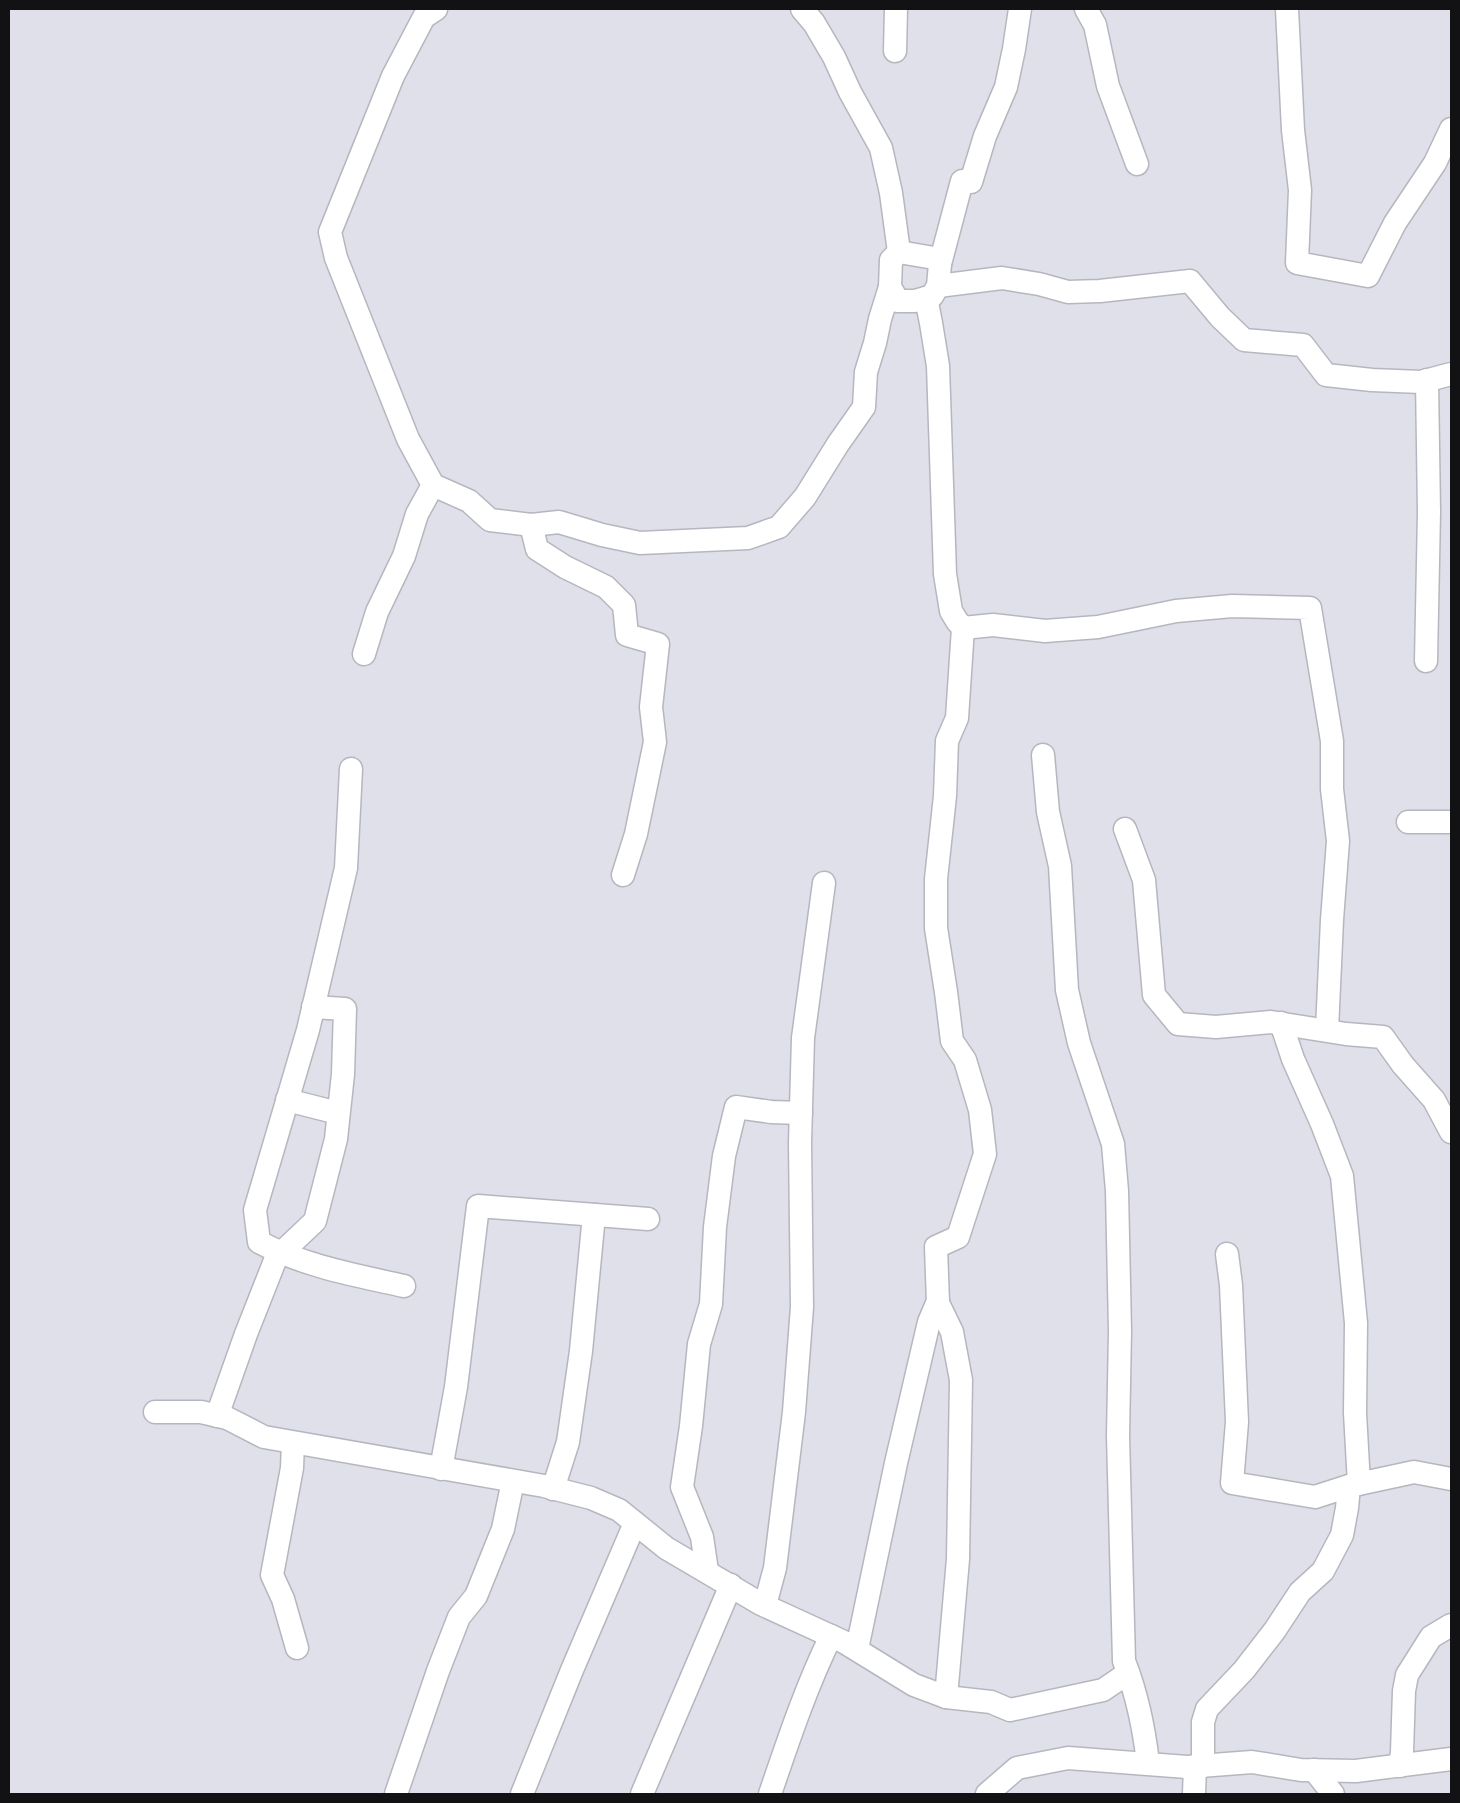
<svg xmlns="http://www.w3.org/2000/svg" width="1460" height="1803" font-family="'Golos Text',sans-serif">
	<style>
		.lines { fill: none; stroke-linecap: round; stroke-linejoin: round }
		.minor-casing { stroke: #b6b6bf; stroke-width: 25 }
		.minor { stroke: #fff; stroke-width: 22 }
	</style>
	<rect width="100%" height="100%" fill="#e0e0ea"/>
	<g class="lines">
		<defs>
			<g id="minor">
				<polyline points="436,9 424,17 393,76 330,232 336,258 408,439 433,485 469,501 490,520 531,525 559,522 602,535 640,543 748,538 779,527 805,497 838,444 864,407 866,372 875,343 880,319 890,287"/>
				<polyline points="802,9 814,23 834,57 850,92 881,148 891,193 899,252"/>
				<polyline points="1086,9 1095,25 1108,86 1137,164"/>
				<polyline points="1287,9 1293,130 1300,190 1297,263 1368,276 1395,223 1435,163 1451,129"/>
				<polyline points="895,51 896,9"/>
				<polygon points="899,252 934,258 940,264 938,286 932,296 915,301 898,301 890,287 891,260"/>
				<polyline points="940,264 962,181 971,182 985,136 1006,87 1014,49 1020,9"/>
				<polyline points="938,286 1002,278 1039,284 1068,292 1100,291 1190,281 1220,317 1244,340 1303,345 1326,375 1372,380 1421,382 1451,374"/>
				<polyline points="926,298 931,323 938,366 945,574 951,611 957,621 963,628 957,718 947,741 945,796 936,879 936,928 946,992 952,1041 965,1060 980,1110 985,1154 958,1237 936,1247 938,1303 952,1332 961,1380 958,1559 946,1697"/>
				<polyline points="531,525 537,549 565,567 606,587 624,605 627,635 658,644 651,707 655,742 636,834 623,875"/>
				<polyline points="963,628 993,625 1045,631 1098,627 1176,611 1232,606 1310,608 1332,741 1332,789 1338,841 1332,920 1327,1030"/>
				<polyline points="364,654 377,612 404,556 417,514 433,485"/>
				<polyline points="1426,661 1429,512 1427,380"/>
				<path d="M1043,755L1048,812L1060,866L1067,990L1079,1043L1113,1144L1117,1191L1120,1331L1118,1436L1124,1661C1137,1694 1144,1728 1148,1763"/>
				<path d="M351,769L346,868L308,1030L255,1210L259,1242C304,1266 354,1275 404,1286"/>
				<polyline points="1408,822 1451,822"/>
				<polyline points="1125,829 1144,880 1154,995 1178,1024 1216,1027 1271,1022 1346,1034 1383,1037 1403,1065 1434,1100 1451,1132"/>
				<polyline points="1281,1023 1293,1059 1322,1124 1342,1176 1356,1323 1355,1413 1359,1484"/>
				<polyline points="287,1100 338,1113"/>
				<polyline points="1227,1254 1231,1285 1237,1422 1232,1483 1315,1497 1349,1486 1414,1472 1451,1479"/>
				<polyline points="155,1412 201,1412 227,1418 264,1437 544,1486 591,1498 619,1510 666,1548 761,1604 844,1642 914,1685 946,1697 991,1702 1010,1710 1103,1690 1128,1673"/>
				<polyline points="217,1416 246,1334 276,1258 315,1221 336,1139 343,1074 345,1009 313,1007"/>
				<polyline points="293,1443 292,1468 272,1575 283,1599 297,1648"/>
				<polyline points="441,1469 456,1387 478,1206 648,1219"/>
				<polyline points="553,1489 568,1442 581,1351 594,1215"/>
				<polyline points="707,1571 702,1537 682,1487 691,1426 699,1344 711,1304 715,1227 724,1156 736,1107 771,1112 801,1113"/>
				<polyline points="765,1605 775,1568 794,1412 802,1307 800,1143 803,1038 824,883"/>
				<polyline points="857,1649 896,1463 929,1322 938,1301"/>
				<polyline points="1203,1766 1203,1722 1207,1709 1244,1670 1275,1630 1300,1592 1323,1571 1342,1535 1347,1508 1349,1486"/>
				<polyline points="1400,1766 1402,1752 1404,1691 1407,1675 1431,1637 1451,1625"/>
				<polyline points="1314,1770 1333,1794"/>
				<polyline points="396,1794 438,1671 459,1617 476,1596 503,1529 513,1481"/>
				<polyline points="522,1794 572,1670 635,1523"/>
				<polyline points="642,1794 731,1585"/>
				<path d="M770,1794C788,1741 806,1687 831,1636"/>
				<polyline points="987,1794 1017,1768 1068,1758 1187,1767 1252,1762 1301,1770 1356,1771 1451,1759"/>
				<polyline points="1194,1794 1195,1766"/>
			</g>
		</defs>
		<use href="#minor" class="minor-casing"/>
		<use href="#minor" class="minor"/>
	</g>
	<rect width="1460" height="1803" fill="none" stroke="#121215" stroke-width="20"/>
</svg>
